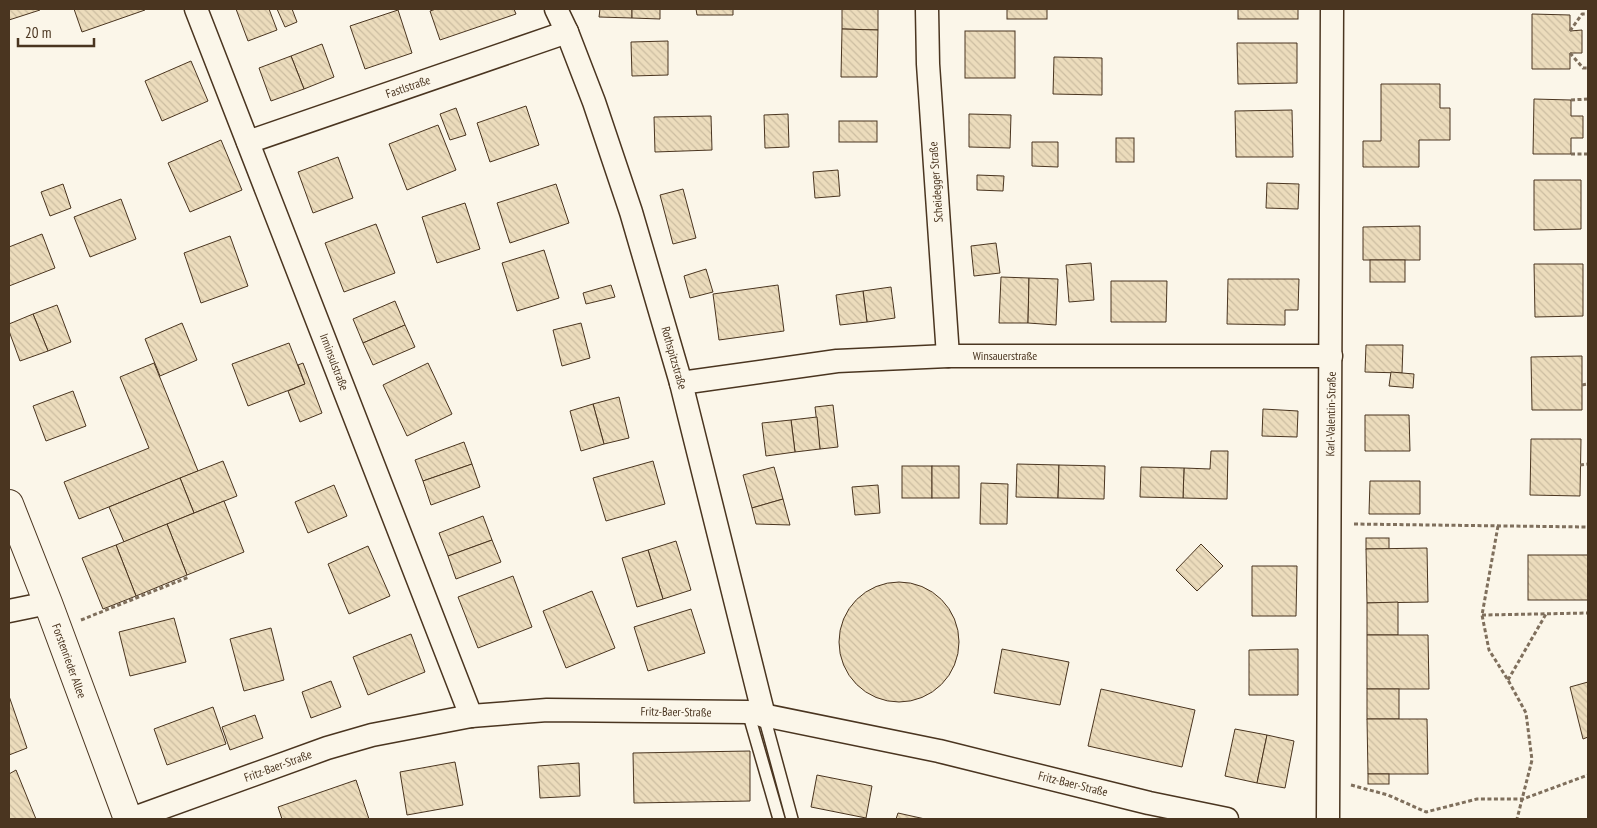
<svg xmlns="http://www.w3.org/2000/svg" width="1597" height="828" font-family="'PT Sans Narrow',sans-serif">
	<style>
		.building { fill: url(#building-back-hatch); stroke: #4a3520 }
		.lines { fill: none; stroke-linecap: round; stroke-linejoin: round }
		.service-casing { stroke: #4a3520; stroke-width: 14 }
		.minor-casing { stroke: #4a3520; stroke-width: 25 }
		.tertiary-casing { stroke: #4a3520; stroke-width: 30 }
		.path { stroke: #7f6f5c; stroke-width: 3; stroke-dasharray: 4 2.5; stroke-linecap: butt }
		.service { stroke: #fbf6e9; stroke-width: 11 }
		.minor { stroke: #fbf6e9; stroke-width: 22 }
		.tertiary { stroke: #fbf6e9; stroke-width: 28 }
		.labels { text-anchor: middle; stroke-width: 4; stroke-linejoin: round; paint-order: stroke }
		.street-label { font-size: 12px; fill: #4a3520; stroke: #fbf6e9 }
	</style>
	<defs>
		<pattern id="building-back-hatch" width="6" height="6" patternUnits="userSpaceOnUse" patternTransform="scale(1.25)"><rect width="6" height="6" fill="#ecdcbc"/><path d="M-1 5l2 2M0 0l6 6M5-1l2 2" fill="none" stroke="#ccbda1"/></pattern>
	</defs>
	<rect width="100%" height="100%" fill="#fbf6e9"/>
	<g class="building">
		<polygon points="9,9 40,9 40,10 9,20"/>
		<polygon points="74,9 144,9 145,10 82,32"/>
		<polygon points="236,9 269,9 277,30 248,41"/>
		<polygon points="277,9 292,9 297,22 285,27"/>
		<polygon points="436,9 514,9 516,14 440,40 430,11"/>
		<polygon points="600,9 632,9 632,18 599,17"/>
		<polygon points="632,9 660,9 660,19 632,18"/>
		<polygon points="696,9 733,9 733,15 697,15"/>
		<polygon points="842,9 878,9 878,30 842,29"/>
		<rect x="1007" y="9" width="40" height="10"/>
		<rect x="1238" y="9" width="60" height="10"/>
		<polygon points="398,10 412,53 365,69 350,26"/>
		<polygon points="1532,14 1570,15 1570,31 1582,30 1582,53 1570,53 1570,69 1532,69"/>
		<polygon points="842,29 878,30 877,77 841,77"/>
		<rect x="965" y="31" width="50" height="47"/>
		<polygon points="668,41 668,75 632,76 631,42"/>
		<polygon points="1237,43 1297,43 1297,83 1238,84"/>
		<polygon points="322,44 334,77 304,89 291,56"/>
		<polygon points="291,56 304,89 271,101 259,68"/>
		<polygon points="1054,57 1102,58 1102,95 1053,94"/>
		<polygon points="191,61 208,101 162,121 145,81"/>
		<polygon points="1381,84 1440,84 1440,108 1450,108 1450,140 1419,140 1419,167 1363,167 1363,141 1381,141"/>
		<polygon points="1534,99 1571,100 1571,116 1583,116 1583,138 1571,138 1571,154 1533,154"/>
		<polygon points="526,106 539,145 490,162 477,123"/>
		<polygon points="456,108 466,135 450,140 440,114"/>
		<polygon points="1292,110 1293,157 1236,157 1235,111"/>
		<polygon points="788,114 789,147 765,148 764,115"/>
		<polygon points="969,114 1011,115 1010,148 969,147"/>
		<polygon points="711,116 712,150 655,152 654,117"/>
		<rect x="839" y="121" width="38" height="21"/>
		<polygon points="438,125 456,170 407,190 389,144"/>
		<rect x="1116" y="138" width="18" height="24"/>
		<polygon points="221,140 242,190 190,212 168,163"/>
		<polygon points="1032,142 1058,142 1058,167 1032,166"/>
		<polygon points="338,157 353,198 313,213 298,172"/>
		<polygon points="838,170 840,196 815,198 813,172"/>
		<polygon points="977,175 1004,176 1003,191 977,190"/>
		<polygon points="1534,180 1581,180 1581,229 1534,230"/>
		<polygon points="1267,183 1299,184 1298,209 1266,208"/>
		<polygon points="63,184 71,208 50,216 41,192"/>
		<polygon points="556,184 569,223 510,243 497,203"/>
		<polygon points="683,189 696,238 673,244 660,195"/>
		<polygon points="121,199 136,239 90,257 74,217"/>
		<polygon points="465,203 480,249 437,263 422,217"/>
		<polygon points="376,224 395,273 344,292 325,243"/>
		<polygon points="1420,226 1420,260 1363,260 1363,227"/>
		<polygon points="42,234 55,268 9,286 9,247"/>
		<polygon points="230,236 248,286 201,303 184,253"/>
		<polygon points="996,243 1000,273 974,276 971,246"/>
		<polygon points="544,250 559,298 517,311 502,263"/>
		<rect x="1370" y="260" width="35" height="22"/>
		<polygon points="1091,263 1094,300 1069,302 1066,265"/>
		<polygon points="1534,264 1583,264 1583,316 1535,317"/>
		<polygon points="706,269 713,292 690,298 684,276"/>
		<polygon points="1001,277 1029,278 1028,323 999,323"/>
		<polygon points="1029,278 1058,279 1056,325 1028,323"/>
		<polygon points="1228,279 1299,279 1298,310 1285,310 1285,325 1227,324"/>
		<polygon points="1111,281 1167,281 1166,322 1111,322"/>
		<polygon points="611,285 615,297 586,304 583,293"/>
		<polygon points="778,285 784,331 719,340 713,294"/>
		<polygon points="891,287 895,318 867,322 863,291"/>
		<polygon points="863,291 867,322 840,325 836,295"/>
		<polygon points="395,301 405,325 363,343 353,319"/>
		<polygon points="57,305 71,342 48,351 33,314"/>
		<polygon points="33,314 48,351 20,361 9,331 9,324"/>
		<polygon points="182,323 197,360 160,376 145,339"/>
		<polygon points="581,323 590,358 562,366 553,330"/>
		<polygon points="405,325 415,347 373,365 363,343"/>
		<polygon points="289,343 305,384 248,406 232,364"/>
		<polygon points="1366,345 1403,345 1402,373 1365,372"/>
		<polygon points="1582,356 1582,410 1532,410 1531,357"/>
		<polygon points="154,363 198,471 79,519 64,482 149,448 120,377"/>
		<polygon points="303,363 322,413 300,422 288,391 305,384 298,365"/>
		<polygon points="428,363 452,414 407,436 383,385"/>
		<polygon points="1391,372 1414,374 1413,388 1389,386"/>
		<polygon points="73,391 86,426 46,441 33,406"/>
		<polygon points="619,397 629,438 604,444 593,404"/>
		<polygon points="593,404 604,444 581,451 570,411"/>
		<polygon points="833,405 838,447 820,449 815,407"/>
		<polygon points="1263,409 1298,411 1297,437 1262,436"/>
		<polygon points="1365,415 1409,415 1410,451 1365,451"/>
		<polygon points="817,417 820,449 795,452 791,420"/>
		<polygon points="791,420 795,452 766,456 762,423"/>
		<polygon points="1531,439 1581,439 1580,496 1530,495"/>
		<polygon points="464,442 472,464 423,481 415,460"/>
		<polygon points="1211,451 1228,451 1227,499 1183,498 1184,468 1210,469"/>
		<polygon points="223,461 237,496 194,513 180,478"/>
		<polygon points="653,461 665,504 606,521 593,478"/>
		<polygon points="472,464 480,487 431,505 423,481"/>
		<polygon points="1017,464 1059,465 1058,498 1016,497"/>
		<polygon points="1059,465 1105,466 1104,499 1058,498"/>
		<rect x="902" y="466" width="30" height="32"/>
		<rect x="932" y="466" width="27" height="32"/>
		<polygon points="774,467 783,499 752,508 743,475"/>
		<polygon points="1141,467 1184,468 1183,498 1140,497"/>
		<polygon points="180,478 194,513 124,542 109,507"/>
		<polygon points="1370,481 1420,481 1420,514 1369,514"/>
		<polygon points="981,483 1008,484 1007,524 980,524"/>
		<polygon points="334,485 347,516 308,533 295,502"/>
		<polygon points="878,485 880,513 855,515 852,487"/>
		<polygon points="783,499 790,525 756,524 752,508"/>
		<polygon points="224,501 244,552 187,575 167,524"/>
		<polygon points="483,516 492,540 448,556 439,533"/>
		<polygon points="167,524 187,575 136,596 116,545"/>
		<rect x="1366" y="538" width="23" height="11"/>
		<polygon points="492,540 501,562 456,579 448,556"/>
		<polygon points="676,541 691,590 663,599 648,550"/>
		<polygon points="1201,544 1223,566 1197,591 1176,570"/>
		<polygon points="116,545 136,596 103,609 82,558"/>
		<polygon points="368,546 390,596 349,614 328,564"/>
		<polygon points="1427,548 1428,602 1367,603 1366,549"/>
		<polygon points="648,550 663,599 637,607 622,558"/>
		<rect x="1528" y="555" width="60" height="45"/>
		<polygon points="1252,566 1297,566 1296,616 1252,616"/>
		<polygon points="513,576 532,627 478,648 458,597"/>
		<circle cx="899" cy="642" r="60"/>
		<polygon points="592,591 615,648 566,668 543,611"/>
		<polygon points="1398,602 1398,635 1367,635 1367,603"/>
		<polygon points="691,609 705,653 648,671 634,627"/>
		<polygon points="174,618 186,662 130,676 119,632"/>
		<polygon points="271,628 284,680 244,691 230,639"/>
		<polygon points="411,634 425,672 368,695 353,657"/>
		<polygon points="1367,635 1428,635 1429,689 1367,689"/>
		<polygon points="1002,649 1069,662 1060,705 994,693"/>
		<polygon points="1298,649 1298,695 1249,695 1249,650"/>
		<polygon points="331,681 341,707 311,718 302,692"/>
		<polygon points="1588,682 1588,737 1583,739 1570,687"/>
		<polygon points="1101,689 1195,710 1182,767 1088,746"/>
		<rect x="1367" y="689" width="32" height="30"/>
		<polygon points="9,696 27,748 9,755"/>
		<polygon points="213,707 226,744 167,765 154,729"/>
		<polygon points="255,715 263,738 230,750 222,727"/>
		<polygon points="1367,719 1427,719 1428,774 1368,774"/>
		<polygon points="1235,729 1267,735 1257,783 1225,776"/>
		<polygon points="1267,735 1294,741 1285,788 1257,783"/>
		<polygon points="750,751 750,801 634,803 633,753"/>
		<polygon points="455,762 463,805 407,815 400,772"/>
		<polygon points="579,763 580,796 540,798 538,766"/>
		<polygon points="16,770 36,819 9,819 9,774"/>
		<rect x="1368" y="774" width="21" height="10"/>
		<polygon points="817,775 872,786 866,818 811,807"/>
		<polygon points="356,780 369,819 282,819 278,807"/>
		<polygon points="898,813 925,819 896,819"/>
	</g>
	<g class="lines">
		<defs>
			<g id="service">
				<polyline points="748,712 779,819"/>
				<polyline points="764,716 792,819"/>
			</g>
			<g id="minor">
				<polyline points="196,9 471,716"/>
				<polyline points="556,9 567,32 594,102 631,212 681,383 764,716"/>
				<polyline points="927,9 928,64 948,356"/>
				<polyline points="248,142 567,32"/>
				<polyline points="681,383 837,361 948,356 1331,356"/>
				<polyline points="9,611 48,603"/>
				<polyline points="131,819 327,748 372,735 471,716 547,710 748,712 939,751 1149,803 1227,819"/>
				<polyline points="1328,819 1332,9"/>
			</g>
			<polyline id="tertiary" points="9,504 48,603 128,819"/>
		</defs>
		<use href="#service" class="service-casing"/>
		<use href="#minor" class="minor-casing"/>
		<use href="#tertiary" class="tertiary-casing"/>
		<g class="path">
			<polyline points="1570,31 1582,14 1588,14"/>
			<polyline points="1570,53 1583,68 1588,68"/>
			<polyline points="1571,100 1588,99"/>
			<polyline points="1571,154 1588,154"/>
			<polyline points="1582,385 1588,384"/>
			<polyline points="1580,465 1588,464"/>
			<polyline points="1354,524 1588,527"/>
			<polyline points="1498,526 1482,615 1489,650 1508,680 1526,713 1532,760 1517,819"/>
			<polyline points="1482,615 1588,613"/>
			<polyline points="81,620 189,577"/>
			<polyline points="1508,680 1546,614"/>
			<polyline points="1351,785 1388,795 1426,812 1477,799 1523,799 1588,775"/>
		</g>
		<use href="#service" class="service"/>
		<use href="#minor" class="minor"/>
		<use href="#tertiary" class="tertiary"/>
	</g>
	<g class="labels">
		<g class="street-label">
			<text transform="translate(408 87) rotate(-19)" y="4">Fastlstraße</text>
			<text transform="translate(936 182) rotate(-94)" y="4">Scheidegger Straße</text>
			<text x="1005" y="360">Winsauerstraße</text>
			<text transform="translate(674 358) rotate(74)" y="4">Rothspitzstraße</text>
			<text transform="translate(334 362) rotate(69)" y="4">Irminsulstraße</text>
			<text transform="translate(1331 414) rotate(-89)" y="4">Karl-Valentin-Straße</text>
			<text transform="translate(69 661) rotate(70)" y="4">Forstenrieder Allee</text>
			<text transform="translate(676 712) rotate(1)" y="4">Fritz-Baer-Straße</text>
			<text transform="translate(278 766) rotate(-20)" y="4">Fritz-Baer-Straße</text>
			<text transform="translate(1073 784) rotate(14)" y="4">Fritz-Baer-Straße</text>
		</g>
	</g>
	<rect width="1597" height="828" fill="none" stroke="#4a3520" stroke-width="20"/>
	<path d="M18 38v8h76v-8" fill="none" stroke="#4a3520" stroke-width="2.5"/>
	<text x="25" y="38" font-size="15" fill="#4a3520" stroke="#fbf6e9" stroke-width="4" paint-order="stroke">20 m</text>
</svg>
